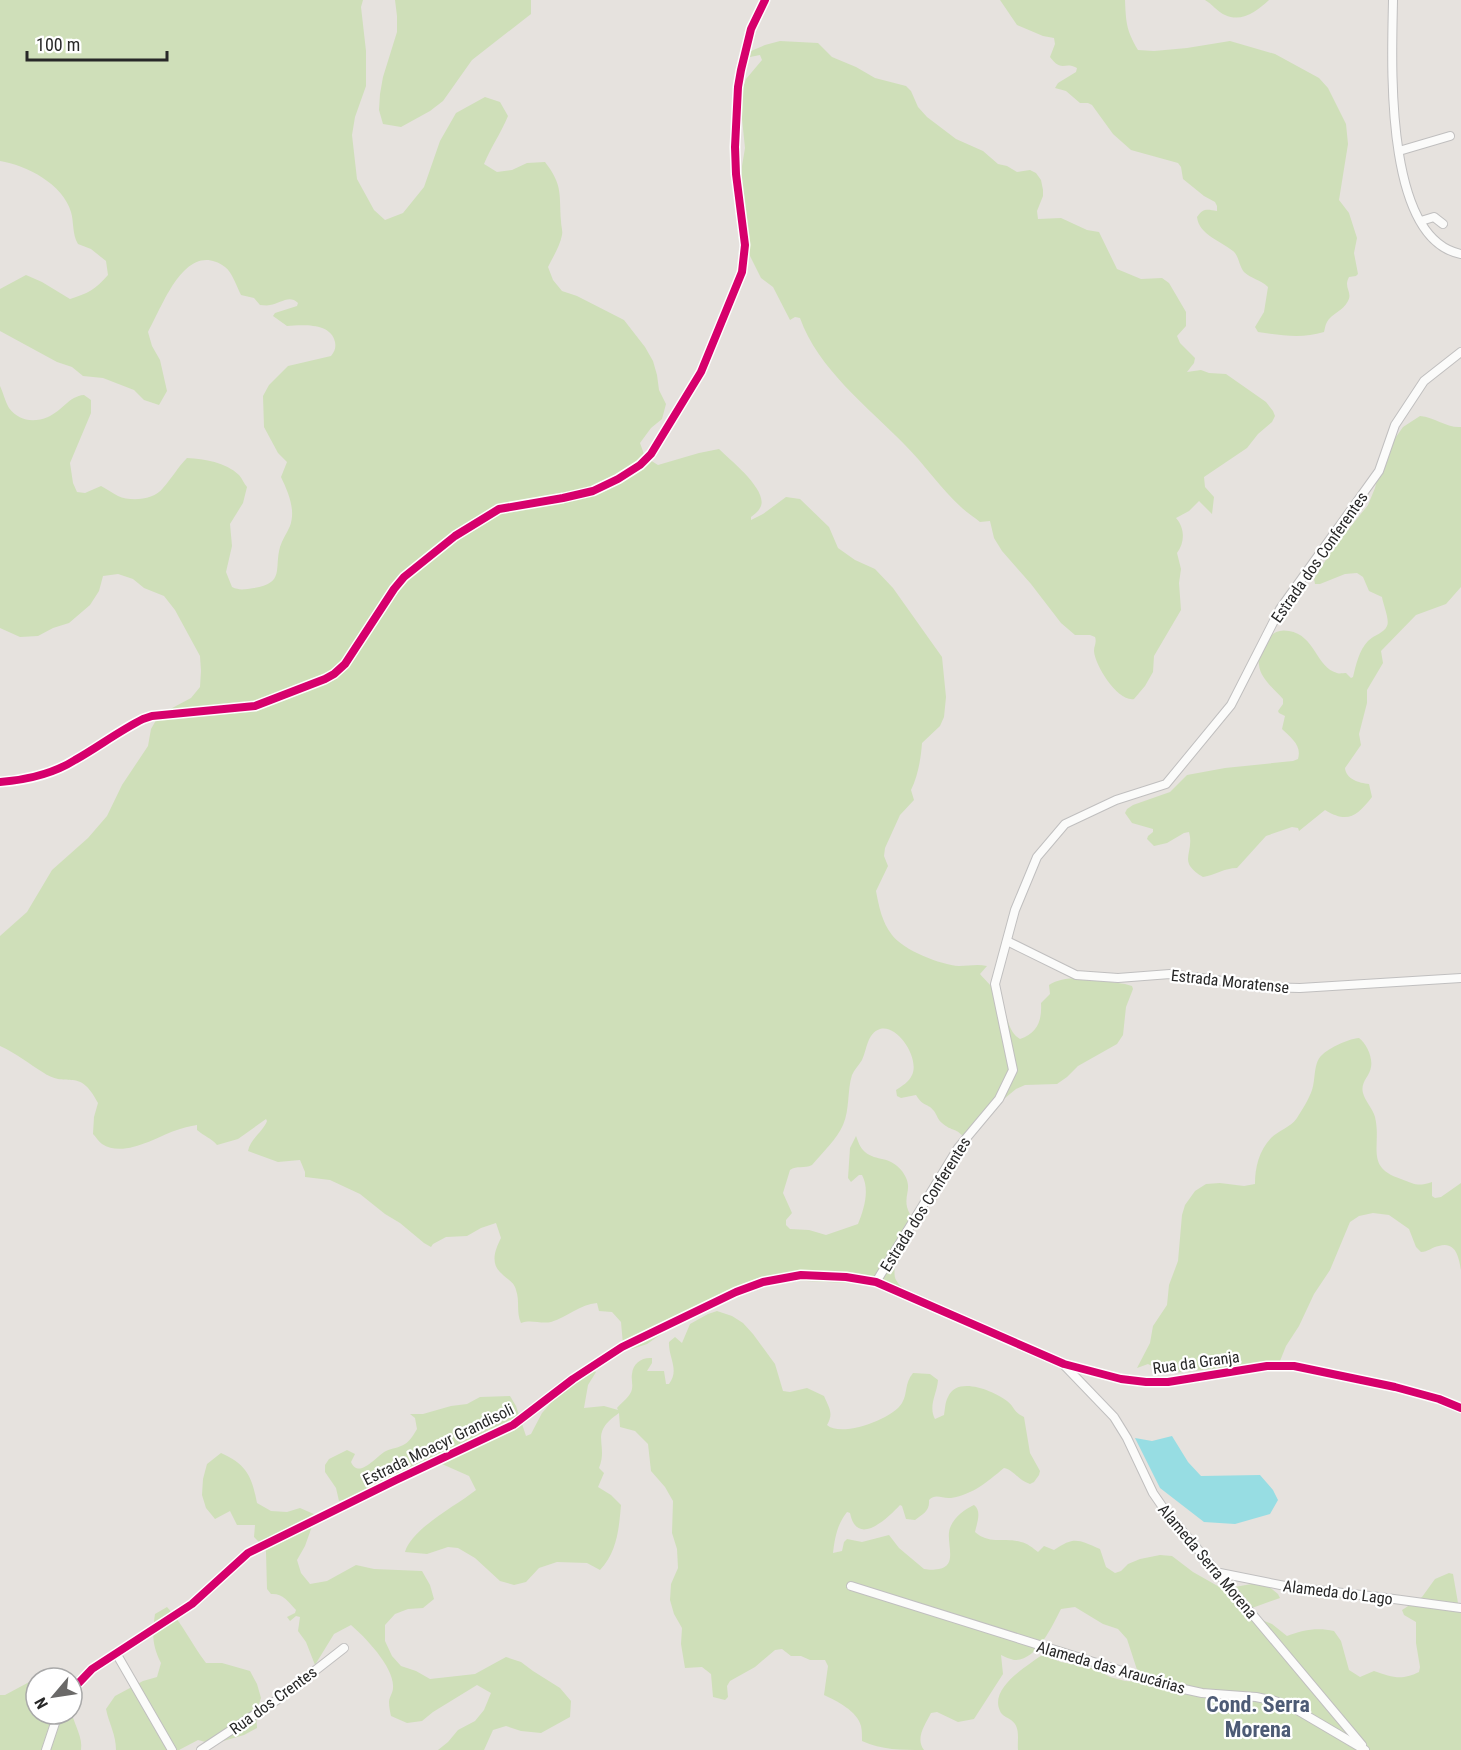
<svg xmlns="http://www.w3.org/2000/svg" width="1461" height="1750" font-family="'Roboto Condensed',sans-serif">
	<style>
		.green { fill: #cfdfb9 }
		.water { fill: #97dde3 }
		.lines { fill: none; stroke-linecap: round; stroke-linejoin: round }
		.street-casing { stroke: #c0bfbf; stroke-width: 10 }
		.street { stroke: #fbfbfa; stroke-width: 8 }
		.cycleway-casing { stroke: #fff; stroke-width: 11 }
		.cycleway { stroke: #d6006c; stroke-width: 8 }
		.labels { text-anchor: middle; stroke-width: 4.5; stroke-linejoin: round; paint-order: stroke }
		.street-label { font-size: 16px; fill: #282828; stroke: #fff }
		.district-label { font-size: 22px; font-weight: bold; fill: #4d5b75; stroke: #fff }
	</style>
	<rect width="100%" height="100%" fill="#e6e2de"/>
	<g class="green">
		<path d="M0,0H363L361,7L366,51V86L355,117L352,135L357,179L374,210L385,220L403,213L424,187L440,141L456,113L485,97L500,102L508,116C501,133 491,147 484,164L497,172L512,170L527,163L545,162C563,185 559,194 561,221C561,226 563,231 562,235C560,246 553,257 548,267L553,280L562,291L577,296L624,320L645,347L653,361L657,375L659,390L666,404L662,419L651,428L640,443L645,457L658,465L699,453L719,449C730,460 767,489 761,506C759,511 755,514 751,517V520L763,514L786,497L800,499L829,527L838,548L855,560L875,569L893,588L942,657L946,697L944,717L940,726L922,743C921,758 918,776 911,790L914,800L900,815L885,848L884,856L888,866L876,891C879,907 882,922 892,935C903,950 941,965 959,966C969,966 977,964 987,966L980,974C986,981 994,988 999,996C1007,1009 1006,1031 1020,1039C1038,1033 1042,1020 1041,1003L1050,994L1049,985C1068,972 1103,981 1125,984L1132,986L1133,989L1126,1007L1123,1035L1117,1044L1078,1066L1067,1077L1057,1084L1025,1085L1016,1089L993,1108L966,1140C957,1127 952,1132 942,1123C938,1120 937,1115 934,1111C928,1103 923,1107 916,1095L901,1098L897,1096L896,1090C902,1086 909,1082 912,1075C920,1059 898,1024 880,1029C867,1033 867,1050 862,1060C859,1065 854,1070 852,1075C847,1091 850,1109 843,1125C837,1139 822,1153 812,1165C804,1169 797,1165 790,1170L783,1193L792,1213L786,1220V1225L790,1229L809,1230L826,1235L858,1224C864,1209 870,1190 862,1175H859L851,1182L848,1178L850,1148L856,1136C858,1141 860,1148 865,1152C877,1162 889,1155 902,1171C914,1188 904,1192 907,1207C908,1211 911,1216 913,1220C908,1233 889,1267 896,1280C902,1291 917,1298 927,1304L886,1289L866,1284L786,1280L757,1283L708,1302L647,1344L632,1349H629L623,1345L621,1322L612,1312L599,1311L597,1303C580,1304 568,1317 551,1322C540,1324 531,1319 521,1323C516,1312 520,1301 516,1290C514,1281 507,1280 501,1273C490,1263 495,1250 501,1238L496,1223L481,1228L467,1236L446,1237L433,1244L431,1247L424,1243L400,1223L385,1214L360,1194L330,1180L305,1177V1172L300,1160L278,1162L248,1151C250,1139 263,1132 267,1121L266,1119L238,1139L217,1145C211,1138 204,1136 197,1130V1125C190,1126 182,1128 174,1131C155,1138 123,1158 102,1144C99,1142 96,1137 93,1134L94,1117L98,1103C79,1066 68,1089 44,1073C29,1064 16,1053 0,1046V936L27,912L52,870L88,838L107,816L122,785L148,746L151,729L159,715L191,698L200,687L201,671L200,656L175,610L164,596L144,588L133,579L118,574L103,576L99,591L90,605L69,623L53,628L38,636L20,637L0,628V386C3,392 5,401 9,408C19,421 33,423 48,417C62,411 69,396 84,395L91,400V413L70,463L73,483L77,492L85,493L101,486C107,489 112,493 118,496C131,502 154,500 163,488C172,478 178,467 187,458C205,459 225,462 239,475C242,478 244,484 247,487L243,503L230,524L232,546L226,572L232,587C240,591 246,589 254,588C285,583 274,569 280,547C282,540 287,533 290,526C296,509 288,492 281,477L287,462L278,453L264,427L263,396L269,385L288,366L331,356C335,351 336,348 335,342C331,322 301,325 287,326L273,316L275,313L297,306L298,303C289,294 280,304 270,305C267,306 263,305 260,305L254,298L241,295C237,287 232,272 225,267C185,238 162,308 148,332L152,346L160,360L167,391L159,405L144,400L134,390L103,378L83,376L72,367L57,362L0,331V289L26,275L42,282L70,299C87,294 96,289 108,275L106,261L91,249L78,244C72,234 74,222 71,212C63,184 26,165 0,161Z"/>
		<polygon points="395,0 531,0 531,14 472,60 443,101 430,111 401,127 383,124 379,110 380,94 383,77 397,32 397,16"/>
		<path d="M1000,0H1125C1126,22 1126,30 1138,50L1154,51L1187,48L1230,41L1275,54L1319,78L1328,88L1346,124L1348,144L1339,200L1349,213L1357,238L1354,253L1358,274L1356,276L1349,277C1343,288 1353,292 1348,301C1343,311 1331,314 1327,322C1325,325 1325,329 1324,332C1301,339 1280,335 1258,332L1255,327L1264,312L1268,287C1261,280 1250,278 1244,272C1239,266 1239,256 1233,251C1221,241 1199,235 1197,217C1203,208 1207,209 1217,211V206L1215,202L1204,196L1183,179L1181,167L1178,163L1131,150L1113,134L1092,105L1088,103H1080L1066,91L1055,88L1058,83L1076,72L1077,68C1064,61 1062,73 1050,57L1055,44L1054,38L1043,36L1017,25Z"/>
		<path d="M1205,0H1269C1257,11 1242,23 1225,15C1218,12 1212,4 1205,0Z"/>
		<path d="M780,41L818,43L832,57L856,67L875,78L906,86L911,91L918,107L927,117L956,139L983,151L998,164L1007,166L1017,172L1030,170L1036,173L1041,180L1043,190V196L1037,211L1038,219L1061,218L1087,230L1099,232L1117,269L1141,279L1162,278L1169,283L1186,312V326L1177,336L1180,343L1195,358L1194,363L1187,372L1201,370L1209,373L1226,374L1266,402L1273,411L1275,416L1272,422L1258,434L1247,448L1204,477L1205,487L1214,497L1212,514L1199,501L1189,511L1176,518C1185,528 1185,542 1177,553L1181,569L1179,583L1181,610L1154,656L1153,672L1145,686L1134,699C1118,702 1095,666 1094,651C1094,645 1097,643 1095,637L1090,635H1075L1061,623L1031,584L1002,551L994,538L990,521L980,522C974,517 967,513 961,507C941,489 925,465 905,445C868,407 818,369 800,318L795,317L790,320L773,287L761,278L746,248L740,198L742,166L745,148L742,119L737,105L746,79L762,60L760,55L750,57L751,51L765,45Z"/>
		<path d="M1420,416C1435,417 1446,428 1461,427V587L1446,604L1416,615L1381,651L1383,663L1367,690V703L1359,734L1361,745L1345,768C1346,779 1359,783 1369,784L1372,797C1357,816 1348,824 1325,810L1299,831L1298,828L1292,827L1266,836L1237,868C1224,868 1216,875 1203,877C1176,861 1195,854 1189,832L1184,833L1167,843L1154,846L1147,839L1148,836L1153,832V829L1132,823L1125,813L1127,809L1133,805L1170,792L1187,775L1225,768L1293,761L1298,759C1302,745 1291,738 1282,729L1285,716L1279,713L1278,711L1283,704V699C1275,690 1260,678 1259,665C1257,656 1263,646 1268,639C1273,632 1280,629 1289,631C1315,635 1316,667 1337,673C1338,674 1345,673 1346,673L1351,678L1353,677C1356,665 1359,650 1368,641C1374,635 1384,633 1387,626C1390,620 1383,604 1382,597L1369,591L1363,577L1357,573L1345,574L1320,584H1315L1314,579L1332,550L1368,505L1375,488L1381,463L1391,444L1403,427Z"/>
		<path d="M1359,1038C1366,1043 1373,1057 1371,1067C1370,1076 1360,1082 1363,1093C1365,1101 1373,1109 1375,1117C1382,1146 1364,1167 1401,1179C1415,1184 1417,1187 1432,1182V1196L1435,1198L1441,1197L1461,1183V1270C1459,1258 1456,1241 1439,1246C1432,1247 1428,1252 1421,1252L1416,1247L1409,1229L1389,1215L1373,1213L1359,1216L1350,1222L1330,1270L1314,1294L1299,1326L1286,1346L1280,1361L1274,1367L1264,1369L1232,1367L1173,1373L1164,1372L1148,1364L1137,1368L1150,1343L1153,1326L1167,1305L1169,1285L1178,1261L1182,1215L1185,1205L1195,1191L1206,1184L1220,1183L1244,1186L1255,1184C1255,1167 1259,1151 1271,1138C1279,1130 1290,1128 1297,1118C1302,1110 1309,1099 1312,1090C1316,1079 1313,1063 1322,1055C1329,1048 1348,1039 1359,1038Z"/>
		<path d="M717,1311L732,1316L743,1323L753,1334L775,1364L783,1391L790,1392L807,1388L824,1396C829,1408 834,1413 827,1425C841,1438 893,1419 902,1403C908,1393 904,1384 913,1373L930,1374L938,1380C937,1394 928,1406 935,1419L944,1415C945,1410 945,1402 948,1397C957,1375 994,1391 1007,1401C1015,1407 1012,1411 1024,1417L1030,1453L1040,1471L1039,1475L1034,1482L1030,1484C1019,1481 1014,1470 1004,1468C987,1482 974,1494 951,1498C942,1499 936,1493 929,1500C930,1511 923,1514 915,1520L906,1519L902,1506L900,1505C888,1518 857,1548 850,1513L847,1512C837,1525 835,1537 833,1553L842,1551L844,1542L847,1539L862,1542L889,1535L899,1548L924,1569C930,1570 933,1570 939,1569C959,1566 945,1541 950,1528C954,1517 964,1510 974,1505C982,1511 977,1523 975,1532C989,1545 1005,1537 1021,1542C1027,1543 1033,1548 1038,1552L1044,1546L1054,1550C1075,1536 1078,1540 1100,1549L1106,1567L1115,1573L1121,1571L1128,1564L1140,1559L1160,1555L1172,1556L1193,1572L1223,1589L1263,1582L1278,1594L1280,1598L1252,1608L1254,1617L1272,1624L1287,1636C1303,1630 1317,1627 1334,1631L1341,1641L1349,1670L1360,1677L1374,1671C1392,1677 1401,1681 1419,1672L1420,1667L1416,1643V1622L1404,1615L1402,1610L1422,1597L1435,1579L1449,1573L1453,1574L1458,1603L1461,1606V1750H1018C1017,1740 1021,1727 1011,1720C1007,1717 1002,1716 1000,1711C989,1688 1027,1666 1042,1655L1061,1662L1096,1669L1110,1677L1125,1681L1141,1682L1127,1639L1118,1629L1103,1624L1075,1607L1061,1609C1052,1626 1037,1661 1014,1660C1010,1659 1005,1657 1001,1655L1003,1674L974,1719L958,1722L937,1712L931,1713C925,1725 915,1738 924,1750C901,1750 882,1750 862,1741C862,1736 862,1731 861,1726C857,1711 837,1701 824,1695L828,1666L825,1660H810L801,1656H791L782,1649L775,1650L755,1667L730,1681L727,1686L728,1697L725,1700L713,1697L711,1674L702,1667L685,1668L681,1644L682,1628L674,1614L670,1600L671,1584L678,1568L677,1549L672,1533L673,1501L665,1487L651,1471L648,1444L635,1431L620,1427L619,1413C588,1434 609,1443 599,1468L604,1473L598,1487L611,1495L621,1505C619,1529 617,1552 600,1570L587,1563L557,1562L539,1568L526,1582L514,1585L500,1581L475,1558L458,1548L448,1547L427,1554L405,1552C412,1528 456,1506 476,1490L469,1476L442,1464L428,1468L402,1482L386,1484L354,1498L339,1501L336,1488L325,1472V1465L329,1459L347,1450L355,1454L351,1462C359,1480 376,1456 386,1451C392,1448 399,1448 405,1444C410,1441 414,1434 417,1429L415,1418L410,1414H423L451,1406L467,1404L480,1397L510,1396L516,1406L526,1436L531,1434L542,1413L556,1397L594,1371L596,1372L588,1385L584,1408L604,1406L618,1410L617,1408C622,1402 631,1396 632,1389C633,1384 631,1379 632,1374C633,1363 642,1357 652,1358V1363L647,1371H664L666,1384H669C680,1370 668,1357 669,1342L675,1337L682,1343L690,1324L708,1314Z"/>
		<path d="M221,1453C246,1464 252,1476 257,1503L271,1511L287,1512L300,1508L316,1515L305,1546L297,1560L301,1573L310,1584L327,1581L356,1565L374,1569L422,1571L430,1585L434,1599L423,1608L408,1609L395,1614L385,1625V1641L392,1656L401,1666L416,1671L430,1679L475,1674L506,1657L521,1662L533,1671L560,1688L571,1701L570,1717L541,1733L521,1731L506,1726L493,1730L484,1750H438L448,1742L458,1730L475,1721L484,1710L491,1693L477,1685L433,1712L422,1721L407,1723L391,1716C390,1712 389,1706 389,1702C389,1697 393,1693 393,1688C395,1668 365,1637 351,1625L334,1634L315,1665L306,1642L298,1631L300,1617L296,1616L290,1621L287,1617L295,1613L296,1610C288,1601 282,1593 271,1594L267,1589L266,1552L264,1547L254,1537L255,1525H237L230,1511L215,1519L206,1508L202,1495L203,1479L207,1464Z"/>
		<path d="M167,1607C183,1624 192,1645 206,1663H222L250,1671L257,1684L261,1698L256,1713L257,1728L244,1735L213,1744L198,1740L179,1750H116C116,1734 109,1724 106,1709L115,1696L143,1681L157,1677L161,1663C152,1645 152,1634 155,1614Z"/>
		<path d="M33,1680H36V1714H72C75,1726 83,1738 81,1750H0V1695H5Z"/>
	</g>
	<polygon class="water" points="1172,1436 1188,1462 1201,1476 1260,1475 1273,1490 1278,1500 1270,1514 1235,1524 1204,1522 1160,1488 1135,1438 1152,1441"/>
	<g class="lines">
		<defs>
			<g id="street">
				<path d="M1393,0C1392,59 1383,239 1461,254"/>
				<polyline points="1399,151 1450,136"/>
				<polyline points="1421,221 1434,217 1443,224"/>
				<path d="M0,782C26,780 53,774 75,760C98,747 119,731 143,719L152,716L255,706L325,679L334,674L345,664L394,589L404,577L455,536L499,509L563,498L593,491L618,479L640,465L651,454L701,372L742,272L745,245L736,174L735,147L738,87L741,70L751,29L765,0"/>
				<polyline points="1007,941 1076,975 1118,978 1170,974 1216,980 1258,987 1300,988 1461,978"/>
				<polyline points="876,1282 958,1148 999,1099 1013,1070 995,984 1015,910 1037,857 1065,824 1116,800 1166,784 1231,705 1280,609 1379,471 1395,425 1424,381 1461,352"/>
				<polyline points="1064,1365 1114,1417 1127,1438 1153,1493 1164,1509 1362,1745"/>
				<polyline points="1215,1572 1290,1587 1379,1597 1461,1608"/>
				<polyline points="851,1586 1170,1686 1202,1693 1256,1697 1275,1701 1292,1707 1365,1750"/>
				<polyline points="116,1653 172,1750"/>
				<polyline points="72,1690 92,1669 192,1604 248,1553 396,1480 513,1425 573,1379 622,1347 736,1292 763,1282 801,1275 846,1277 876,1282 1064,1364 1121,1379 1146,1382 1168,1382 1267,1366 1294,1366 1395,1387 1439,1399 1461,1408"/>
				<polyline points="46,1750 58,1714"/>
				<polyline points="201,1750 280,1698 344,1648"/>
			</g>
		</defs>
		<use href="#street" class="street-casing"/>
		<use href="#street" class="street"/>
		<defs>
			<g id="cycleway">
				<path d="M0,782C26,780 53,774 75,760C98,747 119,731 143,719L152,716L255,706L325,679L334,674L345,664L394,589L404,577L455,536L499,509L563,498L593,491L618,479L640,465L651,454L701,372L742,272L745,245L736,174L735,147L738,87L741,70L751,29L765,0"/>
				<polyline points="72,1690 92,1669 192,1604 248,1553 396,1480 513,1425 573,1379 622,1347 736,1292 763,1282 801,1275 846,1277 876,1282 1064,1364 1121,1379 1146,1382 1168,1382 1267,1366 1294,1366 1395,1387 1439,1399 1461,1408"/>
			</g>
		</defs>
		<use href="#cycleway" class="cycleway-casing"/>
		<use href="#cycleway" class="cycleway"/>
	</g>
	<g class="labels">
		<g class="street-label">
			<text transform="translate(1319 557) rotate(-55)" y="6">Estrada dos Conferentes</text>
			<text transform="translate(1230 981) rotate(6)" y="6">Estrada Moratense</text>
			<text transform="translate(925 1204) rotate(-58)" y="6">Estrada dos Conferentes</text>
			<text transform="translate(1196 1362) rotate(-8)" y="6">Rua da Granja</text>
			<text transform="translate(438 1444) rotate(-26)" y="6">Estrada Moacyr Grandisoli</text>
			<text transform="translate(1208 1561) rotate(50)" y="6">Alameda Serra Morena</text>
			<text transform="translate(1338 1592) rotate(7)" y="6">Alameda do Lago</text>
			<text transform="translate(1111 1667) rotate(16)" y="6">Alameda das Araucárias</text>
			<text transform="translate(273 1700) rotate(-36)" y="6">Rua dos Crentes</text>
		</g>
		<g class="district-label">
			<text x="1258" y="1712">Cond. Serra<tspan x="1258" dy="25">Morena</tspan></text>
		</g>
	</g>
	<g transform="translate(54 1696) rotate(241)"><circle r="28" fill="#ffffff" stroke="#a9a9a9" stroke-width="1.5"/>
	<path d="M0-4.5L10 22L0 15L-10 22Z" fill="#6a6968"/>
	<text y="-9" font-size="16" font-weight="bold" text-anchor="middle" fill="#282828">N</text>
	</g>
	<path d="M27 51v9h140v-9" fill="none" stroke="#282828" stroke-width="3"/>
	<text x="36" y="51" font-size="18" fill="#282828" stroke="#ffffff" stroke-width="4.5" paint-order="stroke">100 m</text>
</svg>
